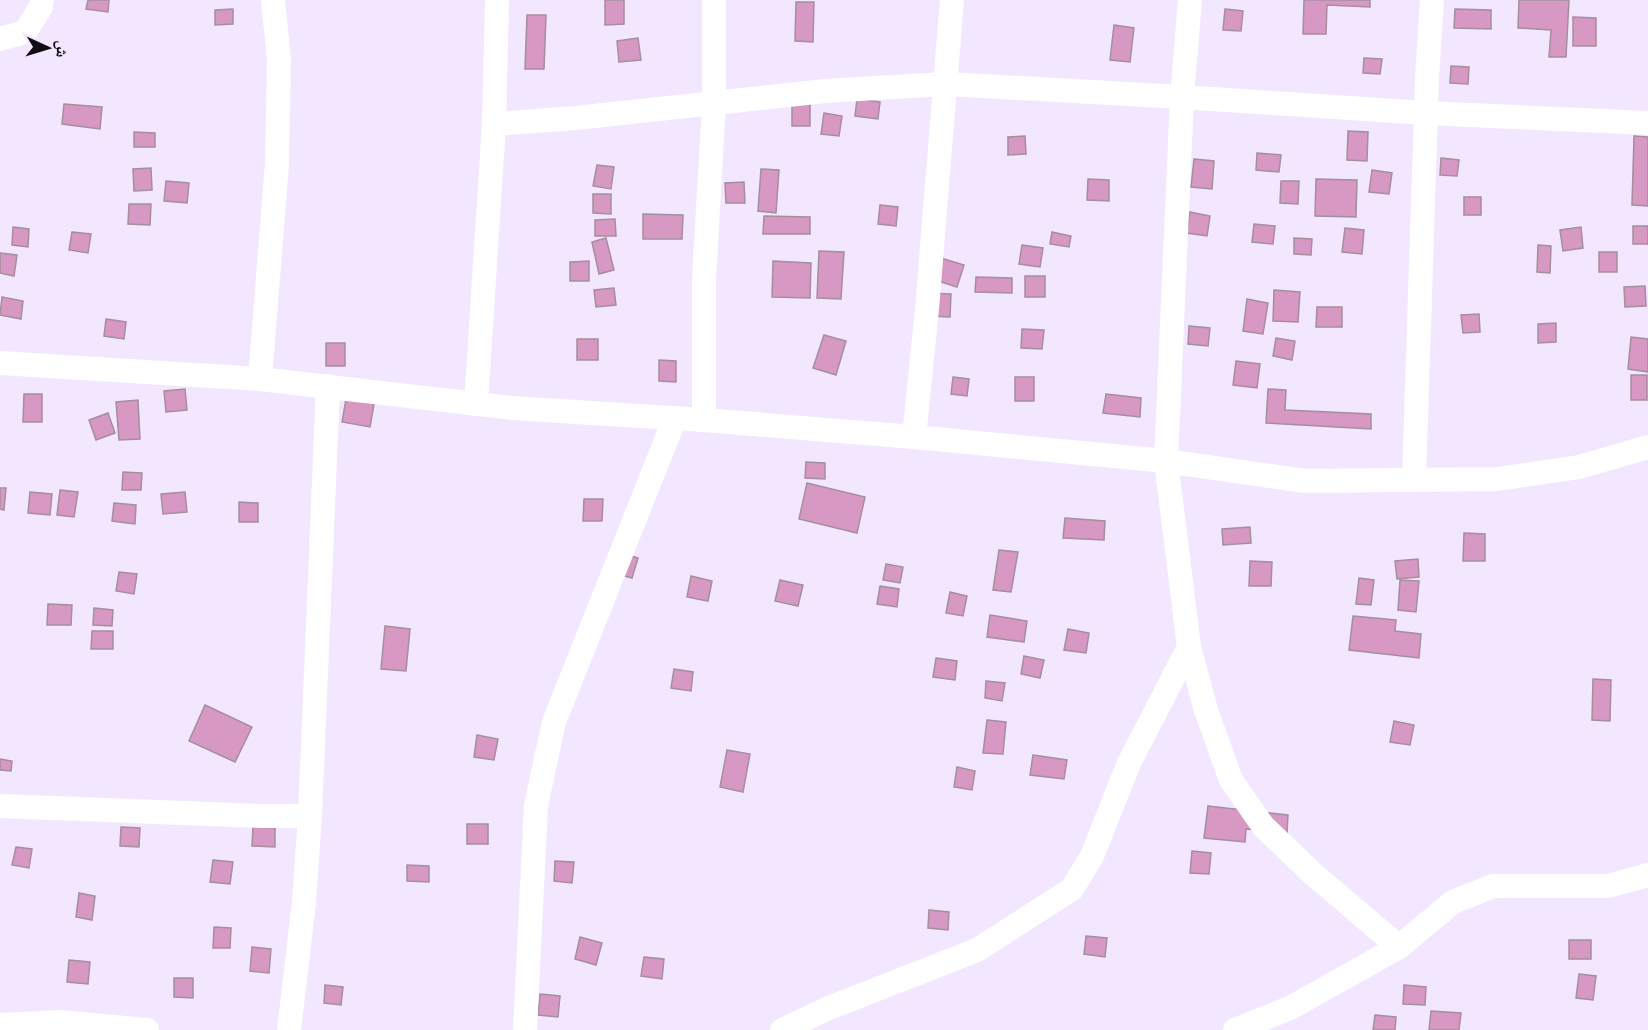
<svg xmlns="http://www.w3.org/2000/svg" width="1648" height="1030" font-family="'Fira Sans','Noto Naskh Arabic',sans-serif">
	<style>
		.building { fill: #d798c4; stroke: #a58e9d; stroke-width: 1.5 }
		.lines { fill: none; stroke-linecap: round; stroke-linejoin: round }
		.minor { stroke: #fff; stroke-width: 24 }
	</style>
	<rect width="100%" height="100%" fill="#f3e7ff"/>
	<g class="building">
		<polygon points="88,0 109,0 108,12 86,9"/>
		<polygon points="605,0 624,0 624,24 605,25"/>
		<polygon points="1304,0 1370,0 1370,7 1327,5 1326,34 1303,34"/>
		<polygon points="1519,0 1569,0 1566,57 1549,57 1551,30 1518,28"/>
		<polygon points="796,2 814,2 813,42 795,41"/>
		<polygon points="233,9 233,24 215,25 215,10"/>
		<polygon points="1225,9 1243,11 1241,31 1223,30"/>
		<polygon points="1455,9 1491,10 1491,29 1454,28"/>
		<polygon points="527,15 546,15 544,69 525,69"/>
		<polygon points="1573,17 1596,18 1596,46 1573,46"/>
		<polygon points="1114,25 1134,28 1130,62 1110,60"/>
		<polygon points="638,38 641,60 619,62 617,41"/>
		<polygon points="1364,58 1382,59 1380,74 1363,73"/>
		<polygon points="1451,66 1469,67 1468,84 1450,83"/>
		<polygon points="857,99 880,102 878,119 855,116"/>
		<polygon points="810,103 810,126 792,126 792,104"/>
		<polygon points="64,104 102,107 100,129 62,124"/>
		<polygon points="824,113 842,116 839,136 821,134"/>
		<polygon points="1348,131 1368,132 1367,161 1347,160"/>
		<polygon points="134,132 155,133 155,147 134,147"/>
		<polygon points="1025,136 1026,154 1008,155 1008,137"/>
		<polygon points="1634,136 1648,137 1648,206 1632,205"/>
		<polygon points="1257,153 1281,155 1279,172 1256,170"/>
		<polygon points="1441,158 1459,160 1457,176 1440,175"/>
		<polygon points="1194,159 1214,161 1212,189 1191,187"/>
		<polygon points="597,165 614,167 611,189 593,186"/>
		<polygon points="151,168 152,190 134,191 133,169"/>
		<polygon points="761,169 779,170 776,213 758,211"/>
		<polygon points="1372,170 1392,173 1389,194 1369,192"/>
		<polygon points="1088,179 1109,180 1109,201 1087,200"/>
		<polygon points="1316,179 1357,180 1356,217 1315,216"/>
		<polygon points="166,181 189,183 187,203 164,201"/>
		<polygon points="1281,181 1299,181 1298,204 1280,203"/>
		<polygon points="744,182 745,203 726,203 725,183"/>
		<polygon points="593,194 611,194 611,214 593,213"/>
		<rect x="1464" y="197" width="17" height="18"/>
		<polygon points="129,204 151,204 150,225 128,224"/>
		<polygon points="880,205 898,207 896,226 878,224"/>
		<polygon points="1190,212 1210,216 1207,236 1187,233"/>
		<polygon points="643,214 683,215 682,239 643,239"/>
		<polygon points="764,216 810,217 810,234 763,234"/>
		<polygon points="615,219 616,236 595,236 595,220"/>
		<polygon points="1254,224 1275,226 1273,244 1252,242"/>
		<rect x="1633" y="226" width="15" height="18"/>
		<polygon points="13,227 29,229 28,247 12,245"/>
		<polygon points="1581,227 1583,248 1563,251 1560,230"/>
		<polygon points="1345,228 1364,230 1362,254 1342,252"/>
		<polygon points="72,232 91,234 88,253 69,250"/>
		<polygon points="1052,232 1071,236 1069,247 1050,244"/>
		<polygon points="606,238 614,270 599,274 592,242"/>
		<polygon points="1294,238 1312,239 1311,255 1294,254"/>
		<polygon points="1022,245 1043,248 1040,267 1019,264"/>
		<polygon points="1538,245 1551,246 1550,273 1537,272"/>
		<polygon points="819,251 844,252 841,299 817,298"/>
		<rect x="1599" y="252" width="18" height="20"/>
		<polygon points="0,253 17,255 14,276 0,273"/>
		<polygon points="941,258 964,265 957,287 935,280"/>
		<polygon points="589,261 589,281 570,281 570,262"/>
		<polygon points="773,261 811,263 810,298 772,297"/>
		<rect x="1025" y="276" width="20" height="21"/>
		<polygon points="976,277 1012,278 1012,293 975,292"/>
		<polygon points="1645,286 1646,306 1625,307 1624,287"/>
		<polygon points="614,288 616,305 596,307 594,290"/>
		<polygon points="1274,290 1300,292 1298,322 1273,321"/>
		<polygon points="926,293 951,294 950,317 926,316"/>
		<polygon points="2,297 23,301 21,319 0,315"/>
		<polygon points="1247,299 1268,303 1263,334 1243,331"/>
		<polygon points="1317,307 1342,307 1342,327 1316,327"/>
		<polygon points="1479,314 1480,332 1463,333 1461,315"/>
		<polygon points="106,319 126,322 124,339 104,336"/>
		<polygon points="1556,323 1556,342 1538,343 1538,324"/>
		<polygon points="1189,326 1210,328 1208,346 1188,344"/>
		<polygon points="1022,329 1044,330 1042,349 1021,348"/>
		<polygon points="824,335 846,341 836,375 813,368"/>
		<polygon points="1631,337 1648,339 1648,372 1628,369"/>
		<polygon points="1276,338 1295,341 1292,360 1273,356"/>
		<rect x="577" y="339" width="21" height="21"/>
		<rect x="326" y="343" width="19" height="23"/>
		<polygon points="659,360 676,361 676,382 659,381"/>
		<polygon points="1236,361 1260,364 1257,388 1233,385"/>
		<rect x="1631" y="375" width="16" height="25"/>
		<polygon points="953,377 969,379 967,396 951,394"/>
		<rect x="1015" y="377" width="19" height="24"/>
		<polygon points="185,389 187,410 166,412 164,391"/>
		<polygon points="1268,389 1286,390 1285,410 1371,414 1371,429 1266,423"/>
		<polygon points="24,394 42,394 42,422 23,422"/>
		<polygon points="1106,394 1141,398 1140,417 1103,413"/>
		<polygon points="346,399 374,404 370,427 342,422"/>
		<polygon points="138,400 140,439 119,440 116,402"/>
		<polygon points="108,413 115,433 96,440 89,420"/>
		<polygon points="806,462 825,463 825,479 805,478"/>
		<polygon points="123,472 142,473 141,490 122,490"/>
		<polygon points="807,483 865,497 857,533 799,519"/>
		<polygon points="0,488 6,488 4,510 0,509"/>
		<polygon points="60,490 78,492 74,517 57,515"/>
		<polygon points="30,492 52,494 50,515 28,513"/>
		<polygon points="185,492 187,512 163,514 161,494"/>
		<polygon points="584,499 603,499 602,521 583,521"/>
		<polygon points="239,502 258,503 258,522 239,522"/>
		<polygon points="114,503 136,505 135,524 112,521"/>
		<polygon points="1065,518 1105,521 1104,540 1063,538"/>
		<polygon points="1250,527 1251,543 1223,545 1222,529"/>
		<polygon points="1464,533 1485,534 1485,561 1463,561"/>
		<polygon points="999,550 1018,552 1011,592 993,590"/>
		<polygon points="616,551 638,558 632,578 610,572"/>
		<polygon points="1418,559 1419,577 1397,579 1395,561"/>
		<polygon points="1250,561 1272,562 1271,586 1249,586"/>
		<polygon points="886,564 903,567 900,583 883,580"/>
		<polygon points="119,572 137,574 134,594 116,591"/>
		<polygon points="691,576 712,581 708,601 687,597"/>
		<polygon points="1359,578 1374,580 1371,605 1356,604"/>
		<polygon points="780,580 803,585 798,606 775,601"/>
		<polygon points="1400,580 1419,581 1416,612 1398,610"/>
		<polygon points="880,586 899,589 897,607 877,604"/>
		<polygon points="950,592 967,596 963,616 946,613"/>
		<polygon points="48,604 72,605 71,625 47,625"/>
		<polygon points="94,608 113,610 112,626 93,625"/>
		<polygon points="990,615 1027,621 1024,642 987,637"/>
		<polygon points="1353,616 1396,620 1395,631 1421,634 1419,658 1349,650"/>
		<polygon points="385,626 410,629 406,671 381,669"/>
		<polygon points="1068,629 1089,633 1086,653 1064,650"/>
		<polygon points="92,631 113,631 113,649 91,649"/>
		<polygon points="1024,656 1044,660 1040,678 1021,674"/>
		<polygon points="936,658 957,661 955,680 933,677"/>
		<polygon points="674,669 693,672 691,691 671,688"/>
		<polygon points="1593,679 1611,680 1610,721 1592,720"/>
		<polygon points="986,681 1005,683 1002,701 985,698"/>
		<polygon points="205,705 252,727 235,762 189,741"/>
		<polygon points="987,720 1006,722 1003,754 983,753"/>
		<polygon points="1394,721 1414,725 1410,745 1390,742"/>
		<polygon points="477,735 498,739 494,760 474,757"/>
		<polygon points="727,750 750,754 743,792 720,787"/>
		<polygon points="1033,755 1067,760 1064,779 1030,775"/>
		<polygon points="0,759 12,761 11,771 0,770"/>
		<polygon points="957,767 975,771 972,790 954,787"/>
		<polygon points="1208,806 1288,815 1287,833 1246,829 1245,842 1204,838"/>
		<rect x="467" y="824" width="21" height="20"/>
		<polygon points="121,827 140,828 139,847 120,846"/>
		<polygon points="253,827 275,828 275,847 252,846"/>
		<polygon points="16,847 32,849 29,868 12,865"/>
		<polygon points="1192,851 1211,853 1209,874 1190,873"/>
		<polygon points="213,860 233,862 230,884 210,882"/>
		<polygon points="555,861 574,862 572,883 554,881"/>
		<polygon points="407,865 429,866 429,882 407,881"/>
		<polygon points="79,893 95,896 92,920 76,917"/>
		<polygon points="929,910 949,912 948,930 928,928"/>
		<polygon points="214,927 231,928 230,948 213,948"/>
		<polygon points="1086,936 1107,938 1105,957 1084,954"/>
		<polygon points="580,937 602,943 596,965 575,959"/>
		<rect x="1569" y="940" width="22" height="19"/>
		<polygon points="252,947 271,949 269,973 250,971"/>
		<polygon points="644,957 664,959 662,979 641,976"/>
		<polygon points="69,960 90,962 88,984 67,982"/>
		<polygon points="1579,974 1596,976 1593,1000 1576,998"/>
		<polygon points="174,978 193,978 193,998 174,997"/>
		<polygon points="325,985 343,987 341,1005 324,1003"/>
		<polygon points="1404,985 1426,987 1425,1005 1403,1004"/>
		<polygon points="540,994 560,996 558,1017 538,1015"/>
		<polygon points="1431,1011 1461,1013 1459,1030 1429,1030"/>
		<polygon points="1375,1015 1396,1017 1395,1030 1373,1030"/>
	</g>
	<g class="lines">
		<g class="minor">
			<polyline points="1190,0 1182,97 1166,461 1189,647 1206,710 1231,780 1263,826 1312,873 1399,947"/>
			<polyline points="0,39 25,32 41,7 42,0"/>
			<polyline points="494,124 576,118 825,91 946,84 1182,97 1426,113 1648,123"/>
			<polyline points="0,363 260,379 512,408 704,420 914,437 1166,461 1305,481 1497,479 1579,467 1648,447"/>
			<polyline points="260,379 277,163 279,59 273,0"/>
			<polyline points="476,404 494,124 497,0"/>
			<polyline points="704,420 704,280 714,103 714,0"/>
			<polyline points="914,437 927,309 952,0"/>
			<polyline points="1414,480 1427,79 1432,0"/>
			<polyline points="0,806 262,816 310,816"/>
			<polyline points="0,1025 60,1022 147,1030"/>
			<polyline points="289,1030 304,902 310,816 328,386"/>
			<polyline points="525,1030 536,805 554,722 675,418"/>
			<polyline points="782,1030 829,1008 977,950 1072,889 1092,856 1129,763 1189,647"/>
			<polyline points="1235,1030 1290,1008 1399,947 1453,902 1493,886 1608,886 1648,875"/>
		</g>
	</g>
	<g transform="translate(48 48) rotate(94)" stroke="#f3e7ff" stroke-width="4.5" paint-order="stroke">
	<path d="M0-4.5L10 22L0 15L-10 22Z" fill="#120d15"/>
	<text y="-9" font-size="16" font-weight="bold" text-anchor="middle" fill="#120d15">ش</text>
	</g>
</svg>
